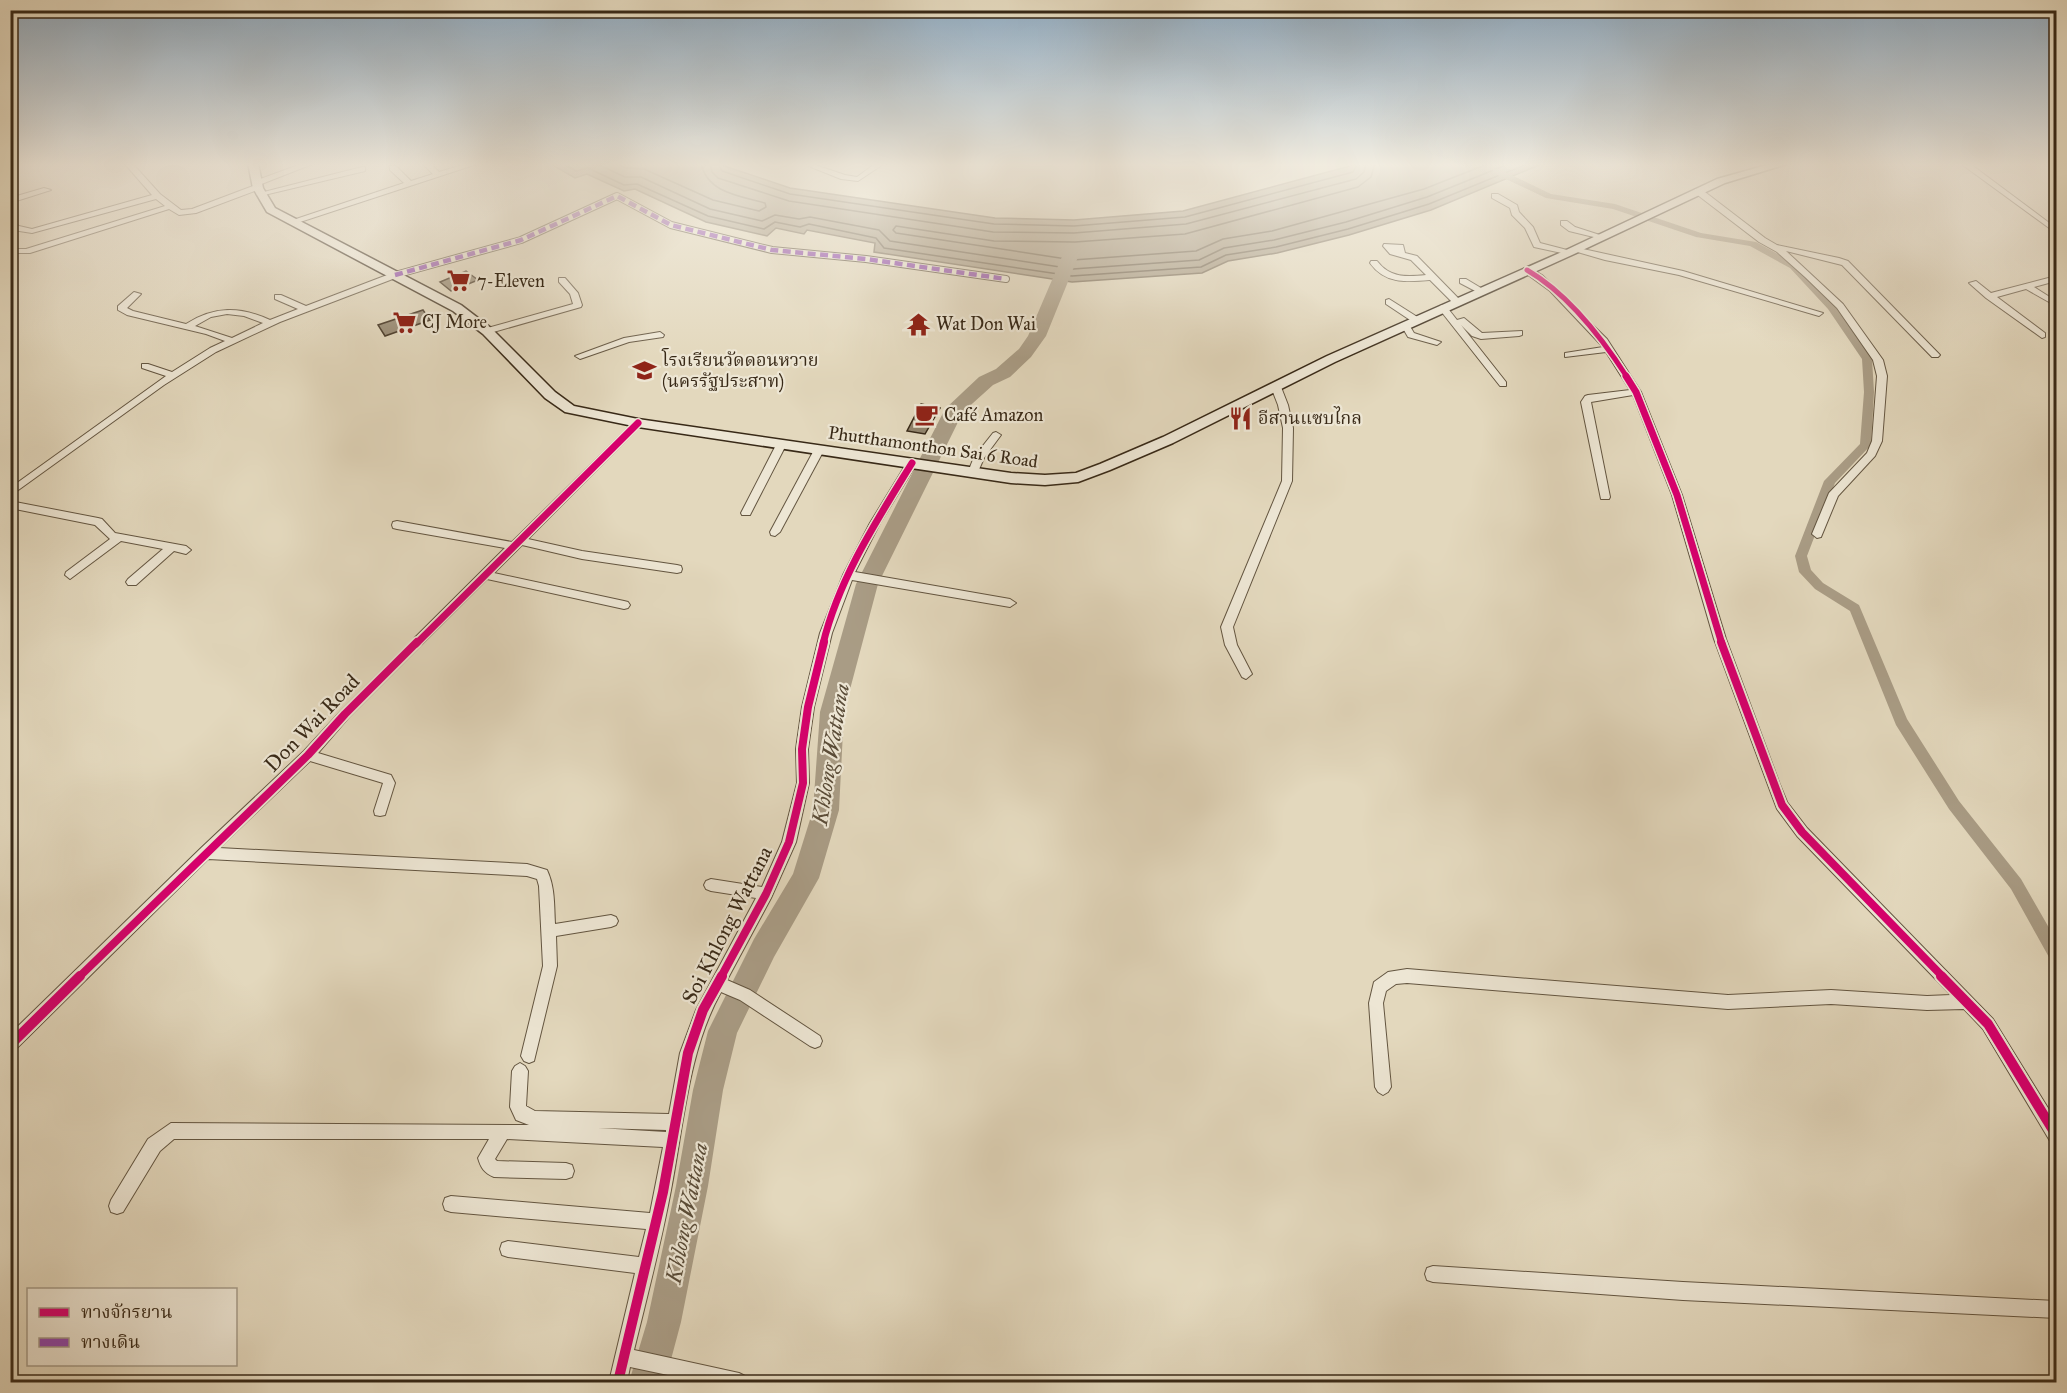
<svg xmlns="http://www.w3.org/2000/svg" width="2067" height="1393" font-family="'IM FELL Great Primer','Noto Serif Thai',serif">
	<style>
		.water { fill: #a99c85; stroke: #7c6e59; stroke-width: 1.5 }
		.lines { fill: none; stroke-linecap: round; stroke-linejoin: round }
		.shore { stroke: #70624e; stroke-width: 1.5 }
		.canal { fill: #a99c85; fill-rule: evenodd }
		.river { fill: #a99c85; fill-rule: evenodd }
		.building { fill: #91846d; stroke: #382917; stroke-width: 1.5 }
		.pedestrian-casing { stroke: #635540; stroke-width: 8 }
		.minor-casing { stroke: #635540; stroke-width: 2 }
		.secondary-casing { stroke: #382917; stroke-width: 3 }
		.pedestrian { stroke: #ede6d4; stroke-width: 6 }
		.minor { fill: #ede6d4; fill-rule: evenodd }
		.secondary { fill: #ede6d4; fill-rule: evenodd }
		.quiet { stroke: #8e44ad; stroke-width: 4.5; stroke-dasharray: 8 4.5; stroke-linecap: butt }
		.cycleway-far3-casing { stroke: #ede6d4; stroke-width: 8 }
		.cycleway-far2-casing { stroke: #ede6d4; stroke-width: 10 }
		.cycleway-far1-casing { stroke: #ede6d4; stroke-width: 12 }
		.cycleway-casing { stroke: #ede6d4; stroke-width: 14 }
		.cycleway-far3 { stroke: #d6006c; stroke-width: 5 }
		.cycleway-far2 { stroke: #d6006c; stroke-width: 7 }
		.cycleway-far1 { stroke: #d6006c; stroke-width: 8 }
		.cycleway { stroke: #d6006c; stroke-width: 10 }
		.labels { text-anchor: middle; stroke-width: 4.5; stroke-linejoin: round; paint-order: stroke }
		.far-poi-label { font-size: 18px; fill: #382917; stroke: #ede6d4; text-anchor: start }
		.far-street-label { font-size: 18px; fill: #382917; stroke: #ede6d4 }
		.street-label { font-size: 21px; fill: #382917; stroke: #ede6d4 }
		.water-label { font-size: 22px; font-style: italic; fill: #5a4c38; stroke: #ede6d4 }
	</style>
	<rect width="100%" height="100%" fill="#e3d8bd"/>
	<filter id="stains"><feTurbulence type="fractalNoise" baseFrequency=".00333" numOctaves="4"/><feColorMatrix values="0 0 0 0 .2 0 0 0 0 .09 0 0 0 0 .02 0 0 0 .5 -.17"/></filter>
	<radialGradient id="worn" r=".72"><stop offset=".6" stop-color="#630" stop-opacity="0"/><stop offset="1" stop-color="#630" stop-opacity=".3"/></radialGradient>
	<polygon class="water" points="549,163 716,163 790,188 995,218 1074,220 1183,211 1361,163 1544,163 1431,210 1349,235 1277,253 1228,261 1202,273 1072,282 874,252 875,243 807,230 804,234 776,228 767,236 706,222 635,189 624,191 587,174 575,178"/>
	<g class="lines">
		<g class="shore">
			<polyline points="561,163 576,171 588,168 624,185 637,184 708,216 764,229 775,222 800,227 809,224 876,238 884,248 1072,276 1201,267 1226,255 1276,247 1348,229 1429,204 1529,163"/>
			<polyline points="595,163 625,177 641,177 710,209 762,221 775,215 799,219 810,217 879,230 890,241 1073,269 1199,260 1224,248 1274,240 1346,222 1427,197 1511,163"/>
			<path d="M616,163L626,168L644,169L713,200L759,211L766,207L765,203C740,196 707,193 701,163"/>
			<polyline points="710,163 712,172 718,178 789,201 993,232 1074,233 1186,224 1356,179 1364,172 1366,163"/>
			<polyline points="718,163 722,171 790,194 994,224 1074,226 1185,217 1353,172 1358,163"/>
			<polyline points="1375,163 1371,177 1358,187 1185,234 1075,242 994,241 896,226 893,230 896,233 1073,260 1196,251 1223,239 1272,231 1424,189 1490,163"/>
		</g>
		<polygon class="canal" points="1493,169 1499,169 1551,194 1615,204 1701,233 1756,242 1796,264 1834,305 1872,359 1874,392 1871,445 1835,483 1807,556 1811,570 1823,583 1859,605 1907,719 1959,801 2021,879 2056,940 2056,961 2050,959 2011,889 1949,809 1896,725 1850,611 1815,589 1799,572 1795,556 1824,481 1860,444 1864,392 1862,359 1828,309 1790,268 1750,246 1696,237 1613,209 1546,198 1493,173"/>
		<polygon class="river" points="1072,247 1080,252 1046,336 1031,357 1010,377 993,385 963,412 878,584 844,712 839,810 819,878 774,957 737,1033 723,1090 708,1186 681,1322 665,1382 629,1382 647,1322 676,1186 693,1090 708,1031 754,939 793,874 813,810 820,712 856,584 945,409 979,377 996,369 1019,349 1028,336 1064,252"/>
	</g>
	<g class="building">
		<polygon points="466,271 478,280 451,291 440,282"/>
		<polygon points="423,310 430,320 385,336 378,325"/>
		<polygon points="921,404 940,408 925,434 907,431"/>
	</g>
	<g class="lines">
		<defs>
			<polyline id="pedestrian" points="395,275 521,240 617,196 671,225 772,250 866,259 1006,279"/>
			<g id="minor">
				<polygon points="124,163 132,163 160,194 181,210 192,209 253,186 252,182 304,163 315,163 259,185 260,189 196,213 179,215 169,209 30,253 16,253 10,251 10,244 18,249 26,249 165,206 156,199 32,233 13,230 10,227 10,220 19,226 32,229 152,195"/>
				<polygon points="422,163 430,163 439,172 469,163 480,163 294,224 287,222 404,183 390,170 390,166 396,166 411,181 433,174"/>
				<polygon points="876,163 885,163 858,181 841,179 811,167 815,165 845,175 857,177"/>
				<polygon points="1960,163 1969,163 2056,228 2056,233"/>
				<polygon points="362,167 365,167 365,171 260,196 256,194"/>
				<polygon points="44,188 51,190 10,203 10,198"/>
				<polygon points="1695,189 1701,189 1765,238 1777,245 1839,258 1848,261 1940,355 1938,357 1932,357 1842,265 1786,251 1843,304 1883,360 1887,376 1882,441 1875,456 1838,496 1821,537 1817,538 1812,534 1829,493 1867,453 1872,441 1877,376 1873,360 1837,308 1805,277 1777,252 1759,242 1695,193"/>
				<polygon points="1492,194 1498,194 1517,205 1519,212 1533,227 1540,243 1571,251 1571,255 1534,247 1525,228 1512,215 1510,208 1492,198"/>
				<polygon points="1561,221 1567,221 1575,227 1606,237 1602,239 1569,231 1561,225"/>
				<path d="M1384,244L1403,245L1405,253L1417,256L1460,300V304H1454L1430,280C1406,282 1385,284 1370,263L1371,261H1377C1390,278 1406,277 1426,275L1411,260L1390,254L1383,246Z"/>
				<polygon points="1574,247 1683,271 1823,313 1819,316 1679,275 1605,260 1574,251"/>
				<polygon points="1524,268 1530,268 1542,275 1607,339 1641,392 1682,495 1726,639 1780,785 1787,802 1807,828 1993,1019 2056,1121 2056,1143 2050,1141 1983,1029 1964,1009 1927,1010 1831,1004 1728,1009 1407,983 1396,984 1386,991 1383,1003 1391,1087 1388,1092 1383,1095 1378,1092 1375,1087 1369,1003 1374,982 1388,972 1407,969 1728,995 1831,990 1927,996 1951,995 1797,836 1777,809 1768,785 1714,639 1672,495 1633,395 1591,402 1610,497 1609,499 1601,499 1581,402 1585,396 1588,395 1630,390 1606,352 1565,357 1565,353 1603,347 1550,291 1524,272"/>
				<path d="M395,272L399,275L398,277L280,322L216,352L164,385L10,496V488L166,376L142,368V364H148L172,372L210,348L225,341L206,334L127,315L118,310V306L134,292L141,294L127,308L133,311L186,324C214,306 240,306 270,320L298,309L275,299V295H281L306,306ZM227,314L244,316L263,323L232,338L195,326L211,317Z"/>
				<polygon points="2056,276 2056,281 2034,287 2056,301 2056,306 2026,289 1997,297 2045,333 2045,337 2042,338 1986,298 1969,283 1976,281 1991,293"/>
				<polygon points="559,278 565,278 578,293 582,305 581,307 490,333 484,333 484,329 573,304 570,294 559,282"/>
				<polygon points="1460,279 1466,279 1486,291 1479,293 1460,283"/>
				<polygon points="1389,299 1419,318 1419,322 1413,322 1386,304 1386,300"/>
				<polygon points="1443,305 1446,306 1457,320 1464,318 1482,333 1522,331 1522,335 1519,336 1481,339 1472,336 1461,325 1506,382 1506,386 1500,386 1440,310 1440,306"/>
				<polygon points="1405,322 1408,323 1414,333 1441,342 1437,345 1408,337 1401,325"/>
				<polygon points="660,332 664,335 663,337 629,342 580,359 575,356 624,338"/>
				<polygon points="1276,384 1281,387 1288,405 1293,428 1292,481 1233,627 1237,645 1252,674 1246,679 1242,677 1225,645 1221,627 1282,481 1283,428 1278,405 1271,387"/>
				<path d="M638,420L643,423L641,425L528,539L582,551L677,565L681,566L682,569L681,572L677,573L582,559L522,545L494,573L624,601L628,602L630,605L628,608L624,609L487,579L349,717L318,753L391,775L395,783L385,815L380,816L375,815L374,811L383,783L310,761L219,848L527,864L547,870C555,887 554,905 555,924L611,915L616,917L618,921L616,925L611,927L556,936L557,966L534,1061L529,1063L524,1061L521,1056L543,966L539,886L537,879L527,876L208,859L15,1050L10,1052V1034L200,849L304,751L341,711L505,548L397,529L393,528L392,525L393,522L397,521L512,542L635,421Z"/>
				<polygon points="996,432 1001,435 984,458 977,474 973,475 969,474 968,472 974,457 993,433"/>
				<polygon points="781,442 786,445 751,513 750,515 742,515 741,513 776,445"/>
				<polygon points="819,447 824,450 780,532 775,536 771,535 770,532 814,450"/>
				<path d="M912,460L917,463L880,523L855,572L1010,599L1016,603L1010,607L852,580L832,633L814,707L808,749L809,783L796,842L771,898L727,980L750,990L820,1036L822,1041L820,1046L815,1048L810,1046L740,1000L721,992C688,1052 684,1123 671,1190C661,1244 647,1297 634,1350L739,1373L745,1376L748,1382H701L630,1367L627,1382H609L635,1273L508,1257L502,1255L500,1249L502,1243L508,1241L639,1257L646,1229L451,1212L445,1210L443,1204L445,1198L451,1196L650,1213L663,1147L507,1139L495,1159L497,1161L566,1163L572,1165L574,1171L572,1177L566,1179L494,1177C484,1173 481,1168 478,1158L489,1139H174L160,1151L123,1212L117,1214L111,1212L109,1206L111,1200L148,1139L171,1123L529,1125L516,1120L510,1107L512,1071L515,1066L520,1063L525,1066L528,1071L526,1106L535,1111L669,1114L680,1053L696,1010L756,898L711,891L706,889L704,885L706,881L711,879L762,887L782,842L797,783L796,749L802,707L820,633L843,575L870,523L908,461ZM598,1128L666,1130V1132Z"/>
				<polygon points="10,501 98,518 102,519 115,533 186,546 191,550 186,554 174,551 136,585 128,585 126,582 128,579 163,549 121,541 70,579 65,575 66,572 110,539 95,525 10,508"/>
				<polygon points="1433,1266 1683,1282 2056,1301 2056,1318 1683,1300 1433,1282 1427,1280 1425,1274 1427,1268"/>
			</g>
			<polygon id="secondary" points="248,163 258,163 263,188 275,208 461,305 491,328 555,392 574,406 638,419 1011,473 1045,475 1076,473 1100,464 1163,437 1327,356 1564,251 1717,179 1774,163 1790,163 1725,183 1572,255 1335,362 1173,443 1110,470 1078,482 1045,485 1011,483 638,427 565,412 545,398 483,334 453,311 267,212 253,188"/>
		</defs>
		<use href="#pedestrian" class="pedestrian-casing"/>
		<use href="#minor" class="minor-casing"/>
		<use href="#secondary" class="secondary-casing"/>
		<use href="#pedestrian" class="pedestrian"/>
		<use href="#minor" class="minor"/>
		<use href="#secondary" class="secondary"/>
		<polyline class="quiet" points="395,275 521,240 617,196 671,225 772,250 866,259 1006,279"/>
		<defs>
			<path id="cycleway-far3" d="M1527,270C1568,294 1602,338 1627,377"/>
			<g id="cycleway-far2">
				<polyline points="1626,376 1636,392 1677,495 1722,644"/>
				<polyline points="416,644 638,423"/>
				<path d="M823,644C839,578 877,520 912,463"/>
			</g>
			<g id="cycleway-far1">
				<polyline points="1721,642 1782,805 1802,832 1943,977"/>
				<polyline points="79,977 308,755 345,714 417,642"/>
				<polyline points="721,977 766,894 789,842 803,783 802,749 808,707 824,642"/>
			</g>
			<g id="cycleway">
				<polyline points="1941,976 1988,1024 2056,1135"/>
				<polyline points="10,1045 80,976"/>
				<polyline points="618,1382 663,1192 688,1053 703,1010 722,976"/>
			</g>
		</defs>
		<use href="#cycleway-far3" class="cycleway-far3-casing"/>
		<use href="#cycleway-far2" class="cycleway-far2-casing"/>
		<use href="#cycleway-far1" class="cycleway-far1-casing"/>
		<use href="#cycleway" class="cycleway-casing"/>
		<use href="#cycleway-far3" class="cycleway-far3"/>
		<use href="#cycleway-far2" class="cycleway-far2"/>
		<use href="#cycleway-far1" class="cycleway-far1"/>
		<use href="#cycleway" class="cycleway"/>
	</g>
	<linearGradient id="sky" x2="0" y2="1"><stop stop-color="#8faac0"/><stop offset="0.46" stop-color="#f2ede1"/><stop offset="1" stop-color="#f2ede1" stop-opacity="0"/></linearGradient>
	<rect width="2067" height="358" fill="url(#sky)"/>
	<defs>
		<symbol id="supermarket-bare" viewBox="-9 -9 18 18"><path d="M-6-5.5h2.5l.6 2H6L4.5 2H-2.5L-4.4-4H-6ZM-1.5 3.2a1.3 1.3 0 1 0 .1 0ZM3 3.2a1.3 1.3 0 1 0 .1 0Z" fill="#8f2418" stroke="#ede6d4" stroke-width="2.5" paint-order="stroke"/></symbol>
		<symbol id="temple-bare" viewBox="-9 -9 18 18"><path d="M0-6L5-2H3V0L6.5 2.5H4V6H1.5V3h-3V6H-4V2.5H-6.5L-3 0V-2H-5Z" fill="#8f2418" stroke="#ede6d4" stroke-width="2.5" paint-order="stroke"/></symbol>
		<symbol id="school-bare" viewBox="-9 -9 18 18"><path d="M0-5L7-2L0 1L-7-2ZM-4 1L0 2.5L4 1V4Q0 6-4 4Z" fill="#8f2418" stroke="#ede6d4" stroke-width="2.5" paint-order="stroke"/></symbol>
		<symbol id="cafe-bare" viewBox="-9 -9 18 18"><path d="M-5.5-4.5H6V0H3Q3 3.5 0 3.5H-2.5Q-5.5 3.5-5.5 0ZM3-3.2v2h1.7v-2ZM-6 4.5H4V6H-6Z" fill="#8f2418" stroke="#ede6d4" stroke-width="2.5" paint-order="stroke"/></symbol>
		<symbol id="restaurant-bare" viewBox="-9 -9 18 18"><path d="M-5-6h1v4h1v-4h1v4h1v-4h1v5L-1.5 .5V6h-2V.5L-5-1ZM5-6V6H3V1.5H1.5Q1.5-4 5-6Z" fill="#8f2418" stroke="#ede6d4" stroke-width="2.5" paint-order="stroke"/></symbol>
	</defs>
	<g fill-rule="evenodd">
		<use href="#supermarket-bare" x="442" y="264" width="33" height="33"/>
		<use href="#supermarket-bare" x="388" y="306" width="33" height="33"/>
		<use href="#temple-bare" x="902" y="308" width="33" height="33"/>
		<use href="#school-bare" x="628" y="354" width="33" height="33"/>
		<use href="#cafe-bare" x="910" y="398" width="33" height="33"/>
		<use href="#restaurant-bare" x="1224" y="402" width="33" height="33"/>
	</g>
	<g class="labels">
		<g class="far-poi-label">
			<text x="477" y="287">7-Eleven</text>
			<text x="422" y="328">CJ More</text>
			<text x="936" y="330">Wat Don Wai</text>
			<text x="662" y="366">โรงเรียนวัดดอนหวาย<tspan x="662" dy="21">(นครรัฐประสาท)</tspan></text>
			<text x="944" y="421">Café Amazon</text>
			<text x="1258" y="424">อีสานแซบไกล</text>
		</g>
		<g class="far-street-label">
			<text transform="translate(933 447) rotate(8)" y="6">Phutthamonthon Sai 6 Road</text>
		</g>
		<g class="street-label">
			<text transform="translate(312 723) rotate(-46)" y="7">Don Wai Road</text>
			<text transform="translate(727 925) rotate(-63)" y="7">Soi Khlong Wattana</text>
		</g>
		<g class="water-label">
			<text transform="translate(830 754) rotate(-81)" y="8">Khlong Wattana</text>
			<text transform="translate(686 1213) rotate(-79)" y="8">Khlong Wattana</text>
		</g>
	</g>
	<rect width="2067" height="1393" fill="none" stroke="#e3d8bd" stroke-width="36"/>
	<rect x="12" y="12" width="2043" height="1369" fill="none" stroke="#382917" stroke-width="3"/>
	<rect x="18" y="18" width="2031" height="1357" fill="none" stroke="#382917" stroke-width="1.5"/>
	<rect x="27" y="1288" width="210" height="78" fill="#ede6d4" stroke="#a59a88" stroke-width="1.5"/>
	<rect x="39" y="1308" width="30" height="9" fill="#d6006c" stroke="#a59a88" stroke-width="1.5"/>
	<text x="81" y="1318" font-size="18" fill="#382917">ทางจักรยาน</text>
	<rect x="39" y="1338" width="30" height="9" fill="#8e44ad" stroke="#a59a88" stroke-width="1.5"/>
	<text x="81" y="1348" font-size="18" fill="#382917">ทางเดิน</text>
	<rect width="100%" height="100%" filter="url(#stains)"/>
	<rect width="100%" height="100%" fill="url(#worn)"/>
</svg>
